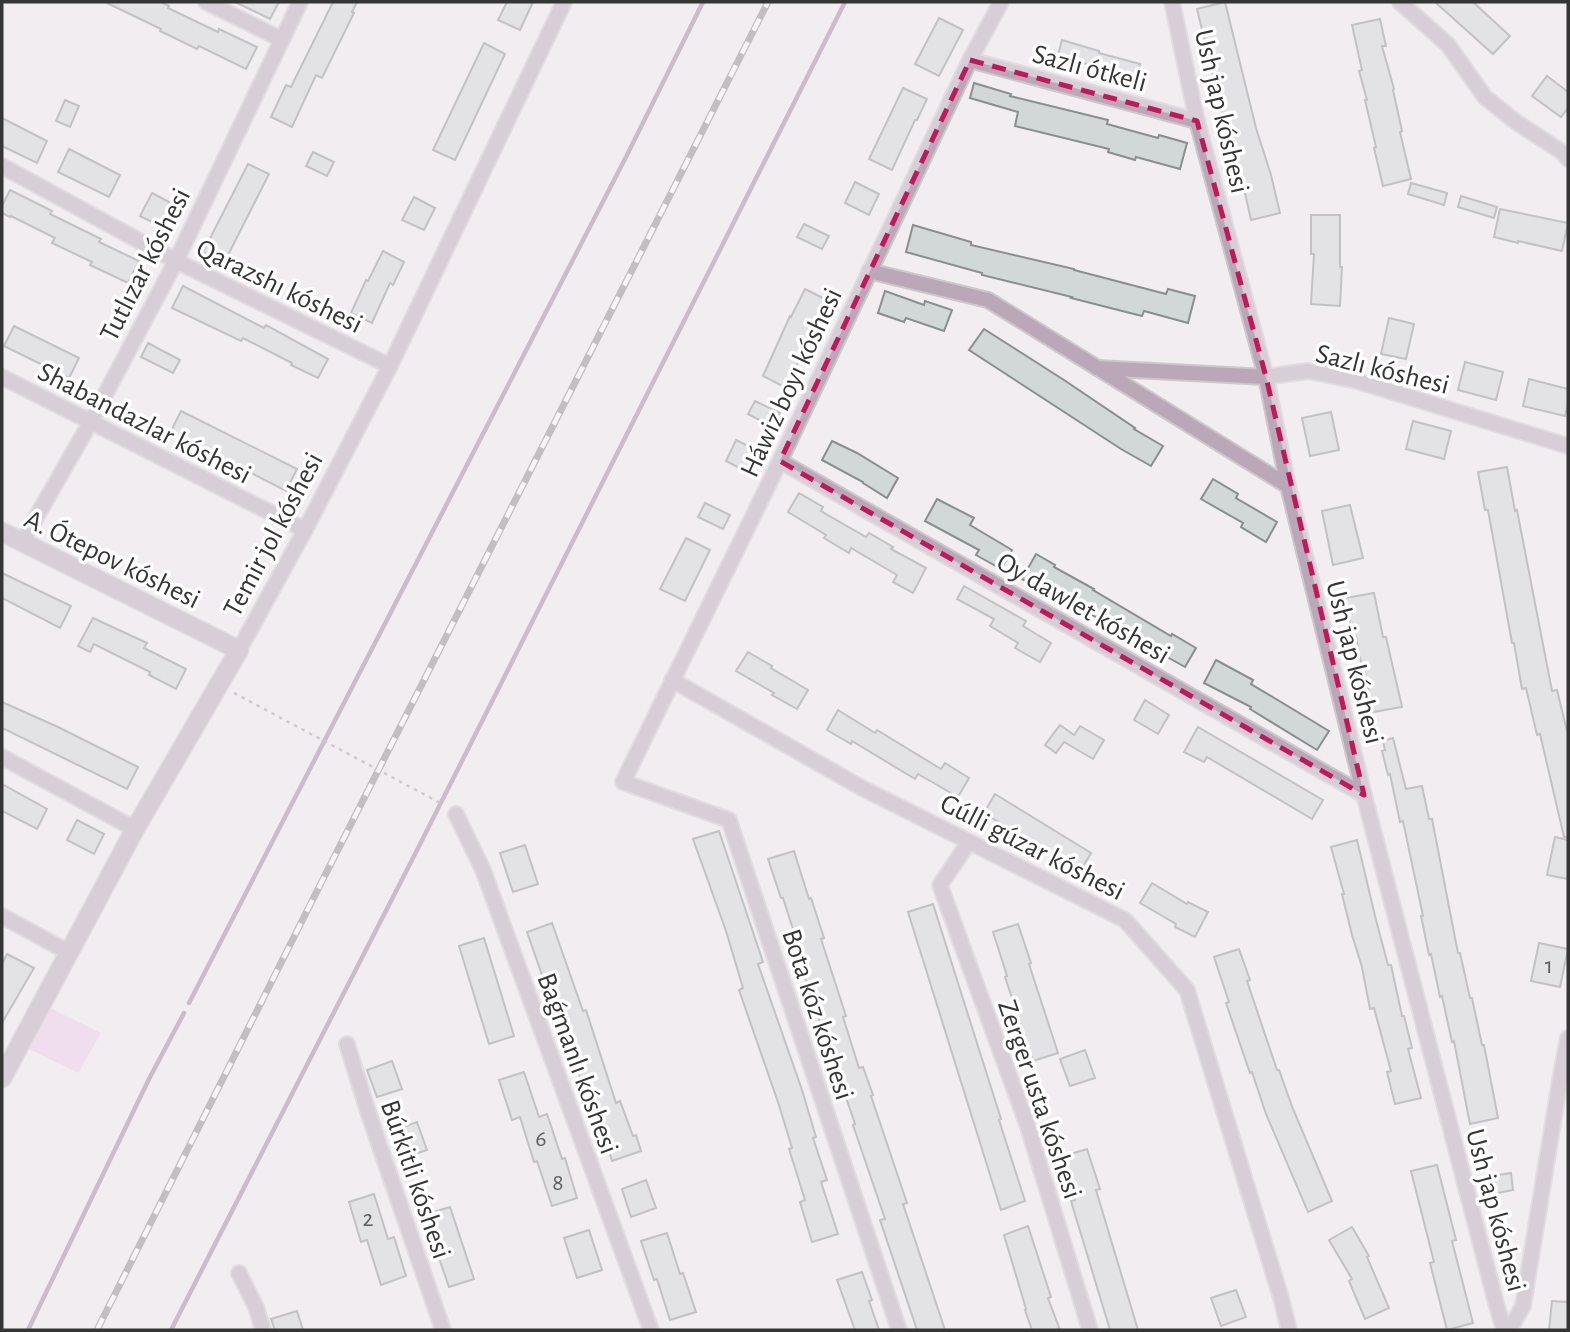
<svg xmlns="http://www.w3.org/2000/svg" width="1570" height="1332" font-family="'Alegreya Sans',sans-serif">
	<style>
		.green { fill: #efcaec }
		.lines { fill: none; stroke-linecap: round; stroke-linejoin: round }
		.stream { stroke: #9f829d; stroke-width: 4.5 }
		.building { fill: #d2d8d8; stroke: #898e8e; stroke-width: 2 }
		.minor-casing { stroke: #ccc8cb; stroke-width: 18 }
		.tertiary-casing { stroke: #ccc8cb; stroke-width: 21 }
		.path { stroke: #a3a0a2; stroke-width: 2.5; stroke-dasharray: 3.5 5; stroke-linecap: butt }
		.minor { stroke: #baa8b8; stroke-width: 14 }
		.tertiary { stroke: #baa8b8; stroke-width: 18 }
		.rail-casing { stroke: #898789; stroke-width: 7 }
		.rail { stroke: #fff; stroke-width: 4.5; stroke-dasharray: 13; stroke-linecap: butt }
		.marked { fill: none; stroke: #c2185b; stroke-width: 5; stroke-dasharray: 14 9; stroke-linejoin: round }
		.labels { text-anchor: middle; stroke-width: 7; stroke-linejoin: round; paint-order: stroke }
		.number-label { font-size: 24px; fill: #5d5e5e }
		.street-label { font-size: 28px; fill: #363536; stroke: #fff }
	</style>
	<rect width="100%" height="100%" fill="#f1edf0"/>
	<polygon class="green" points="50,1008 101,1033 78,1073 27,1048"/>
	<g class="lines">
		<g class="stream">
			<polyline points="189,1003 626,157 703,2"/>
			<polyline points="28,1330 149,1079 184,1013"/>
			<polyline points="171,1330 411,862 845,2"/>
		</g>
	</g>
	<g class="building">
		<polygon points="105,2 161,2 169,6 168,8 218,32 219,29 257,47 246,69 199,46 197,49 160,31 161,29"/>
		<polygon points="235,2 279,2 270,19"/>
		<polygon points="333,2 357,2 352,12 354,13 322,78 316,75 292,127 271,117 286,85 291,87"/>
		<polygon points="507,2 533,2 520,30 498,20"/>
		<polygon points="1225,2 1256,128 1271,175 1280,213 1251,220 1238,162 1236,162 1227,132 1197,9"/>
		<polygon points="1435,2 1473,2 1510,36 1493,54"/>
		<polygon points="939,18 963,30 939,76 915,64"/>
		<polygon points="1380,19 1386,46 1382,46 1394,89 1393,90 1402,131 1400,132 1411,179 1383,186 1374,148 1376,147 1365,100 1367,100 1359,71 1362,70 1352,25"/>
		<polygon points="1062,40 1099,51 1099,53 1140,64 1133,90 1105,83 1109,71 1058,55"/>
		<polygon points="484,43 505,54 455,160 433,150"/>
		<polygon points="1547,76 1568,92 1568,108 1561,117 1532,96"/>
		<polygon points="974,83 1011,94 1010,96 1108,120 1107,124 1158,138 1159,135 1187,143 1180,169 1136,157 1135,160 1108,152 1109,149 1015,126 1018,112 970,98"/>
		<polygon points="903,88 927,99 917,120 915,120 892,170 869,159"/>
		<polygon points="65,100 79,106 70,127 56,121"/>
		<polygon points="2,118 47,141 37,163 2,146"/>
		<polygon points="69,149 120,175 109,197 58,172"/>
		<polygon points="313,152 334,162 327,176 306,166"/>
		<polygon points="248,164 269,174 224,263 203,252"/>
		<polygon points="855,182 879,194 869,215 845,203"/>
		<polygon points="1411,183 1447,193 1444,205 1408,194"/>
		<polygon points="10,190 52,211 50,214 101,239 99,242 139,261 128,283 90,265 92,262 52,243 55,238 11,216 10,217 2,213 2,206"/>
		<polygon points="152,193 173,204 162,227 140,216"/>
		<polygon points="1461,196 1497,207 1494,218 1458,207"/>
		<polygon points="414,197 435,208 424,230 402,220"/>
		<polygon points="1500,209 1568,223 1562,251 1518,241 1518,243 1494,237"/>
		<polygon points="1311,215 1340,215 1340,267 1342,267 1340,306 1311,304 1314,254 1311,254"/>
		<polygon points="804,224 829,236 822,249 797,237"/>
		<polygon points="913,225 971,242 971,245 1074,269 1074,270 1166,294 1168,289 1195,296 1188,323 1144,311 1142,316 1071,298 1072,297 982,275 982,273 906,252"/>
		<polygon points="383,251 404,262 393,285 390,283 372,323 351,313 366,280 368,281"/>
		<polygon points="183,286 264,328 266,325 328,359 318,378 291,365 292,363 243,338 241,341 172,308"/>
		<polygon points="805,289 829,301 818,322 817,321 786,388 763,376 790,316 791,317"/>
		<polygon points="885,291 924,305 925,301 952,310 944,331 906,318 904,322 878,313"/>
		<polygon points="1389,318 1414,324 1406,359 1381,354"/>
		<polygon points="14,326 79,358 69,378 4,346"/>
		<polygon points="984,329 1064,380 1135,428 1134,429 1163,446 1151,466 1121,449 969,350"/>
		<polygon points="148,343 180,360 173,373 141,357"/>
		<polygon points="1465,362 1503,372 1496,400 1458,390"/>
		<polygon points="1529,379 1568,389 1568,403 1565,416 1523,406"/>
		<polygon points="755,401 780,413 773,427 748,414"/>
		<polygon points="181,411 297,469 286,491 171,431"/>
		<polygon points="1331,412 1339,450 1310,456 1302,418"/>
		<polygon points="1413,421 1451,431 1444,459 1406,449"/>
		<polygon points="736,440 760,452 749,473 726,461"/>
		<polygon points="832,441 857,453 898,478 887,498 863,483 863,482 822,460"/>
		<polygon points="1507,467 1515,511 1517,510 1552,691 1557,690 1567,731 1568,731 1568,837 1564,837 1540,734 1537,735 1526,688 1522,689 1514,643 1512,643 1488,510 1485,510 1478,472"/>
		<polygon points="1213,479 1238,494 1236,498 1277,522 1266,542 1241,527 1243,523 1201,499"/>
		<polygon points="799,493 823,507 821,511 866,537 869,533 893,547 891,549 926,568 913,593 893,582 897,575 851,548 849,553 824,538 826,535 788,512"/>
		<polygon points="937,499 974,518 970,525 1012,550 1001,569 976,555 979,550 925,521"/>
		<polygon points="705,503 730,515 723,529 698,517"/>
		<polygon points="1350,505 1363,558 1333,565 1322,511"/>
		<polygon points="686,538 710,550 685,601 660,589"/>
		<polygon points="1036,554 1055,565 1054,567 1094,589 1093,590 1171,636 1172,634 1196,648 1185,667 1083,610 1082,611 1022,579"/>
		<polygon points="2,573 71,606 60,628 2,598"/>
		<polygon points="964,586 1026,621 1023,626 1051,643 1040,662 1015,648 1018,643 990,626 994,619 957,599"/>
		<polygon points="1374,593 1383,637 1386,637 1402,707 1373,712 1365,672 1363,673 1356,636 1353,637 1345,598"/>
		<polygon points="93,618 147,643 144,648 186,669 176,689 149,675 150,672 94,644 90,652 78,646"/>
		<polygon points="748,652 772,666 771,668 808,690 797,709 772,695 774,693 736,671"/>
		<polygon points="1216,660 1253,680 1251,684 1329,731 1317,750 1250,709 1251,707 1204,683"/>
		<polygon points="1145,700 1169,715 1158,734 1134,720"/>
		<polygon points="2,702 58,727 138,767 127,789 2,728"/>
		<polygon points="838,710 875,733 877,730 941,769 945,763 969,778 958,797 918,774 915,779 852,741 851,744 827,730"/>
		<polygon points="1060,725 1074,735 1080,726 1104,740 1093,759 1064,742 1056,753 1045,745"/>
		<polygon points="1198,727 1323,800 1312,819 1207,757 1204,762 1184,752"/>
		<polygon points="1393,738 1406,789 1422,786 1429,819 1432,819 1458,953 1460,953 1470,998 1472,998 1482,1045 1484,1045 1498,1118 1470,1124 1454,1041 1452,1042 1442,996 1440,997 1431,954 1429,955 1421,916 1423,916 1403,821 1400,822 1390,774 1388,775 1382,751 1385,750 1383,741"/>
		<polygon points="2,784 47,809 37,829 2,811"/>
		<polygon points="995,794 1091,853 1080,872 984,813"/>
		<polygon points="77,820 104,834 94,854 67,840"/>
		<polygon points="719,831 763,962 758,964 802,1090 816,1137 813,1138 827,1180 821,1182 838,1234 812,1242 800,1202 805,1200 789,1149 792,1148 779,1105 739,990 743,988 726,931 693,839"/>
		<polygon points="1555,837 1568,840 1568,879 1547,875"/>
		<polygon points="1357,840 1376,920 1388,965 1391,965 1402,1016 1404,1016 1412,1048 1408,1049 1421,1098 1395,1104 1387,1072 1391,1071 1374,1008 1370,1009 1362,967 1352,935 1342,894 1344,894 1331,847"/>
		<polygon points="525,845 538,884 513,892 500,853"/>
		<polygon points="794,851 809,899 811,898 824,938 821,939 846,1016 843,1017 859,1068 863,1067 873,1095 871,1096 907,1203 903,1204 945,1330 917,1330 880,1220 885,1219 853,1125 855,1124 838,1074 834,1075 821,1036 824,1035 797,952 800,951 783,898 781,898 768,859"/>
		<polygon points="1152,883 1187,904 1188,902 1208,912 1195,937 1175,927 1176,924 1140,903"/>
		<polygon points="933,904 1001,1119 999,1120 1025,1201 1001,1210 908,912"/>
		<polygon points="552,923 583,1011 586,1010 616,1103 620,1101 633,1136 636,1135 641,1151 612,1161 590,1093 586,1095 557,1008 554,1009 527,932"/>
		<polygon points="1018,924 1031,963 1029,964 1058,1053 1033,1061 1005,977 1007,976 993,932"/>
		<polygon points="484,938 514,1036 489,1044 459,946"/>
		<polygon points="1539,943 1568,949 1560,987 1531,981"/>
		<polygon points="1239,949 1250,980 1247,981 1277,1070 1279,1070 1293,1109 1332,1201 1308,1212 1266,1114 1252,1072 1250,1073 1226,1003 1229,1002 1214,957"/>
		<polygon points="7,954 34,968 2,1023 2,964"/>
		<polygon points="1085,1050 1095,1078 1070,1086 1060,1059"/>
		<polygon points="392,1061 402,1089 377,1097 367,1070"/>
		<polygon points="524,1072 539,1117 547,1114 562,1159 565,1158 577,1198 552,1206 537,1161 534,1162 520,1117 512,1120 499,1080"/>
		<polygon points="417,1122 427,1150 402,1158 392,1131"/>
		<polygon points="1087,1149 1100,1189 1096,1190 1138,1330 1110,1330 1071,1201 1075,1200 1061,1157"/>
		<polygon points="1437,1165 1456,1240 1452,1241 1473,1323 1447,1330 1430,1263 1434,1262 1411,1171"/>
		<polygon points="1511,1173 1513,1190 1488,1195 1485,1177"/>
		<polygon points="646,1180 656,1208 631,1217 622,1189"/>
		<polygon points="374,1194 388,1239 394,1237 406,1276 381,1285 367,1240 361,1242 349,1202"/>
		<polygon points="450,1207 474,1279 449,1287 424,1215"/>
		<polygon points="1028,1226 1051,1297 1048,1298 1060,1330 1032,1330 1025,1310 1026,1309 1004,1235"/>
		<polygon points="1352,1227 1369,1256 1367,1257 1389,1308 1365,1319 1349,1281 1352,1279 1329,1240"/>
		<polygon points="589,1230 602,1270 577,1278 564,1238"/>
		<polygon points="667,1233 680,1274 683,1273 696,1312 670,1320 657,1279 654,1280 641,1241"/>
		<polygon points="862,1272 872,1300 869,1301 879,1330 855,1330 837,1280"/>
		<polygon points="1236,1290 1246,1317 1221,1326 1211,1298"/>
		<polygon points="1552,1301 1568,1302 1568,1330 1549,1330"/>
		<polygon points="297,1311 303,1330 275,1330 271,1319"/>
	</g>
	<g class="lines">
		<defs>
			<g id="minor">
				<polyline points="206,2 281,39"/>
				<polyline points="1172,2 1197,121 1266,377 1288,486 1364,795 1496,1303 1504,1330"/>
				<polyline points="1400,2 1448,45 1485,97 1516,122 1562,152 1568,159"/>
				<polyline points="970,60 1197,121"/>
				<polyline points="2,166 176,261 390,366"/>
				<polyline points="869,271 988,300 1288,486"/>
				<polyline points="1097,368 1266,377 1308,371 1357,381 1568,446"/>
				<polyline points="2,377 305,530"/>
				<polyline points="780,461 1364,795"/>
				<polyline points="22,542 90,423 176,261 300,2"/>
				<polyline points="239,650 305,530 390,366 564,2"/>
				<polyline points="672,680 862,788 1125,920 1187,990 1281,1298 1289,1330"/>
				<polyline points="2,757 135,829"/>
				<polyline points="456,814 483,870 651,1330"/>
				<polyline points="969,842 940,885 1028,1127 1090,1330"/>
				<polyline points="2,916 68,952"/>
				<polyline points="347,1044 369,1115 443,1330"/>
				<polyline points="239,1273 256,1307 263,1330"/>
				<polyline points="899,1330 729,820 623,782 780,461 970,60 1001,2"/>
				<polyline points="1509,1330 1523,1306 1560,1080 1568,1038"/>
			</g>
			<polyline id="tertiary" points="2,532 239,650 135,829 2,1078"/>
		</defs>
		<use href="#minor" class="minor-casing"/>
		<use href="#tertiary" class="tertiary-casing"/>
		<polyline class="path" points="234,693 444,805"/>
		<use href="#minor" class="minor"/>
		<use href="#tertiary" class="tertiary"/>
		<defs>
			<polyline id="rail" points="97,1330 315,895 768,2"/>
		</defs>
		<use href="#rail" class="rail-casing"/>
		<use href="#rail" class="rail"/>
	</g>
	<path d="M0 0H1570V1332H0ZM970,60L1197,121L1266,377L1364,795L780,461Z" fill="#f1edf0" fill-opacity=".55" fill-rule="evenodd"/>
	<path class="marked" d="M970,60L1197,121L1266,377L1364,795L780,461Z"/>
	<g class="labels">
		<g class="number-label">
			<text x="1549" y="973">1</text>
			<text x="541" y="1146">6</text>
			<text x="558" y="1190">8</text>
			<text x="368" y="1226">2</text>
		</g>
		<g class="street-label">
			<text transform="translate(1090 67) rotate(15)" y="10">Sazlı ótkeli</text>
			<text transform="translate(1223 111) rotate(77)" y="10">Ush jap kóshesi</text>
			<text transform="translate(144 264) rotate(-63)" y="10">Tutlızar kóshesi</text>
			<text transform="translate(280 285) rotate(26)" y="10">Qarazshı kóshesi</text>
			<text transform="translate(1383 368) rotate(14)" y="10">Sazlı kóshesi</text>
			<text transform="translate(790 382) rotate(-65)" y="10">Háwiz boyı kóshesi</text>
			<text transform="translate(145 422) rotate(27)" y="10">Shabandazlar kóshesi</text>
			<text transform="translate(272 534) rotate(-62)" y="10">Temir jol kóshesi</text>
			<text transform="translate(113 558) rotate(26)" y="10">A. Ótepov kóshesi</text>
			<text transform="translate(1084 607) rotate(30)" y="10">Oy dawlet kóshesi</text>
			<text transform="translate(1356 662) rotate(76)" y="10">Ush jap kóshesi</text>
			<text transform="translate(1033 846) rotate(27)" y="10">Gúlli gúzar kóshesi</text>
			<text transform="translate(819 1014) rotate(72)" y="10">Bota kóz kóshesi</text>
			<text transform="translate(579 1063) rotate(70)" y="10">Baǵmanlı kóshesi</text>
			<text transform="translate(1041 1099) rotate(71)" y="10">Zerger usta kóshesi</text>
			<text transform="translate(417 1179) rotate(71)" y="10">Búrkitli kóshesi</text>
			<text transform="translate(1497 1210) rotate(75)" y="10">Ush jap kóshesi</text>
		</g>
	</g>
	<rect width="1570" height="1332" fill="none" stroke="#363536" stroke-width="7"/>
</svg>
